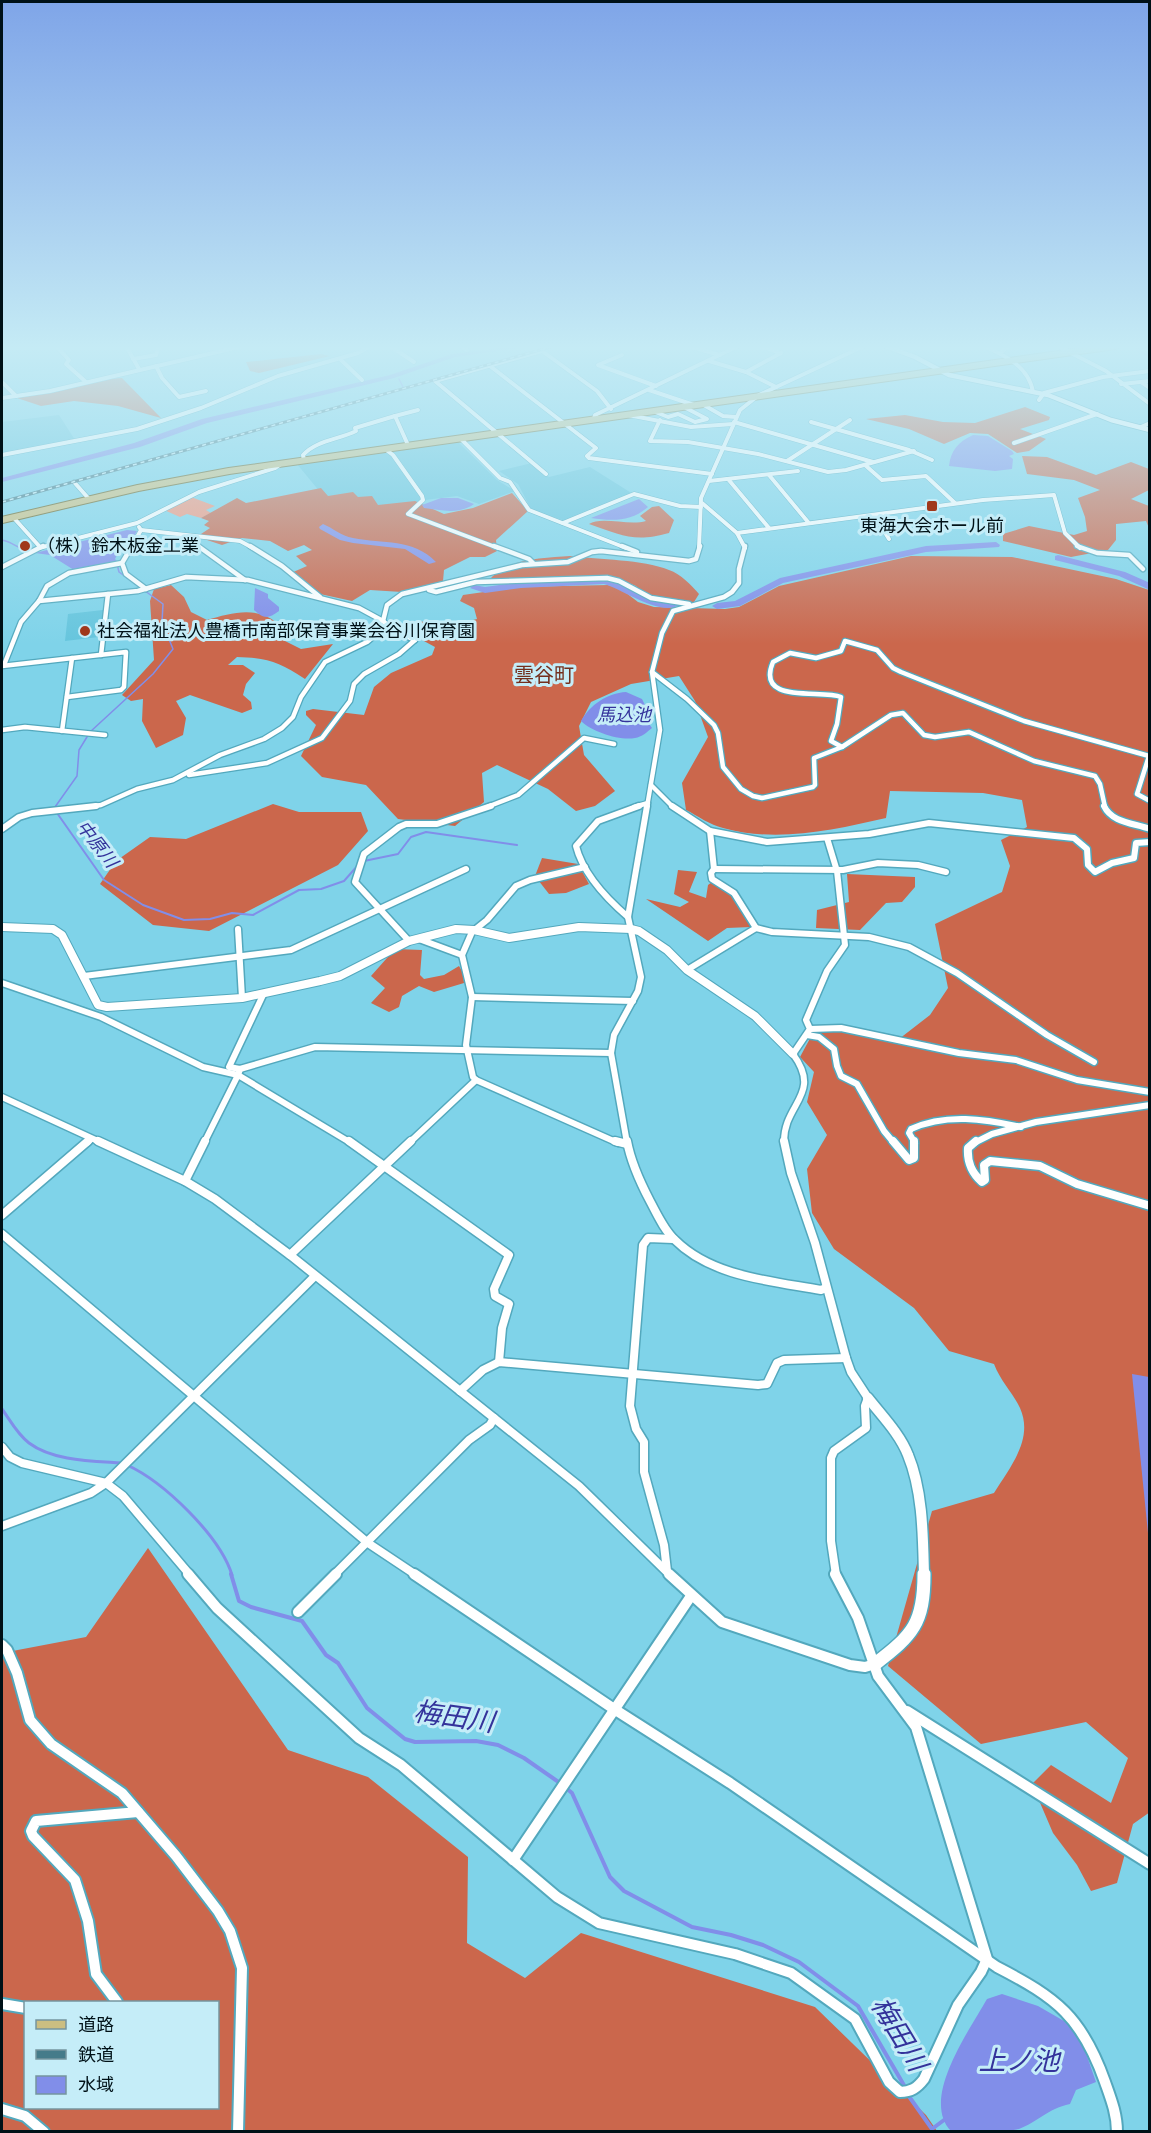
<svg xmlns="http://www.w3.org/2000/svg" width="1151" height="2133" font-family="'IBM Plex Serif','Noto Sans JP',serif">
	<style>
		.built { fill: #66c5dd }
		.green { fill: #f6957b }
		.forest { fill: #cb674c; fill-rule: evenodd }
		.water { fill: #818ee9 }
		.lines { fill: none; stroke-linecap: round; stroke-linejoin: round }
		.stream-far3 { stroke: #818ee9; stroke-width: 1.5 }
		.stream-far2 { stroke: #818ee9; stroke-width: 2 }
		.stream-far1 { stroke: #818ee9; stroke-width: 3 }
		.stream { stroke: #818ee9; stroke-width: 4 }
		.river { fill: #818ee9; fill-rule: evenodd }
		.minor-far4-casing { stroke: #53a8bd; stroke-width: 5 }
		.minor-far3-casing { stroke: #53a8bd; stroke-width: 7 }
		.minor-far2-casing { stroke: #53a8bd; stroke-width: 9 }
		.minor-far1-casing { stroke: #53a8bd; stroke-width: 11 }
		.minor-casing { stroke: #53a8bd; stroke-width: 14 }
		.tertiary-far3-casing { stroke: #53a8bd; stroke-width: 6 }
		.tertiary-far2-casing { stroke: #53a8bd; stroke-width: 10 }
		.tertiary-far1-casing { stroke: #53a8bd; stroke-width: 13 }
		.tertiary-casing { stroke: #53a8bd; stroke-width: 16 }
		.primary-casing { stroke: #6d6525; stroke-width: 8 }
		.minor-far4 { stroke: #fff; stroke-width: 4 }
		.minor-far3 { stroke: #fff; stroke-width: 4.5 }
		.minor-far2 { stroke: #fff; stroke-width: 6 }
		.minor-far1 { stroke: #fff; stroke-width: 8 }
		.minor { stroke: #fff; stroke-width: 10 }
		.tertiary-far3 { stroke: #fff; stroke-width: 4.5 }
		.tertiary-far2 { stroke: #fff; stroke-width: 8 }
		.tertiary-far1 { stroke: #fff; stroke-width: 10 }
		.tertiary { stroke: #fff; stroke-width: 13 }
		.primary { stroke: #cbbe81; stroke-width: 6 }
		.rail-casing { stroke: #457b8a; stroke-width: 3 }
		.rail { stroke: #c5edf8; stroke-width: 1.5; stroke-dasharray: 4; stroke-linecap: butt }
		.poi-dot { fill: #a0381b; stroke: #c5edf8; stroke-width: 2 }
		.labels { text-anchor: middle; stroke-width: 6; stroke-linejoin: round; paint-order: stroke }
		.far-poi-label { font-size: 18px; fill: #001117; stroke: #c5edf8; text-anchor: start }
		.far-water-label { font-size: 18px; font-style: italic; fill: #34339b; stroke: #c5edf8 }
		.far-quarter-label { font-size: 20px; fill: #732f1d; stroke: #c5edf8 }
		.near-water-label { font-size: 27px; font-style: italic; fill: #34339b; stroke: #c5edf8 }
	</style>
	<rect width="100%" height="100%" fill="#7fd3e9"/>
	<g class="built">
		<polygon points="59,415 75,440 2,455 2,422"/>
		<polygon points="457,441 497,480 515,491 479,504 457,496 425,500 416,507 374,506 325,498 297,464"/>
		<polygon points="532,463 549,477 590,467 633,494 565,521 531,509 518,484 499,471"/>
		<polygon points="103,610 99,637 65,641 68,614"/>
	</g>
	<polygon class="green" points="191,497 215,506 206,510 211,513 201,518 187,514 180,517 164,510"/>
	<g class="forest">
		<polygon points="321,354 330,356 259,373 250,371 246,362"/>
		<polygon points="122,378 161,418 118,406 74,401 41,406 17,398 108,379"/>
		<polygon points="1025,407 1050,417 1049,420 1020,429 1046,439 1029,451 1017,453 988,434 970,433 944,444 909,429 866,419 905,415 943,422 975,423"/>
		<polygon points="1022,456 1047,457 1096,475 1131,462 1149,469 1149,490 1131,499 1149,506 1149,528 1146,521 1116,524 1116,540 1108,550 1071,557 1003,541 1003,534 1029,526 1074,535 1087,531 1085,517 1078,498 1100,490 1074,480 1027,474"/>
		<polygon points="321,488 328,496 353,492 358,497 372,496 378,505 415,501 444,514 473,508 512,493 528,511 496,540 497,551 485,557 470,557 444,570 443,581 402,592 370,590 352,601 320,594 291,573 307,566 296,556 312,550 304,545 288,551 270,541 242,538 222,545 201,538 201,534 210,528 204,525 209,521 201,518 237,498 246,503"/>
		<path d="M659,506L674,520L669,533C634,543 621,535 589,524C601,516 629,526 646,521L640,516L652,507Z"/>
		<path d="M570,556C600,560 642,559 669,570C681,574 691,585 699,594L694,602L681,604L646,598L636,586L616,578L563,576L488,582C505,558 543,558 570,556Z"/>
		<path d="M911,556L1012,557L1116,579L1149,590L1150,1812L1133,1824L1117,1883L1091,1891L1077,1865L1053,1833L1032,1784L1051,1765L1111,1803L1128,1758L1086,1722L981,1744L888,1666L932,1511L994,1493C1010,1467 1034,1439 1020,1408C1013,1393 1001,1382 994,1364L949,1351L914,1308L834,1249L812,1213L807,1169L827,1135L807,1102L814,1072L800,1057L814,1031L826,1027L899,1039L930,1015L948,988L935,924L1002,892L1010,866L1001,840L1027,827L1022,800L983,793L890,791L886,818C833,830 777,843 723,828C710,825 698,816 686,810L682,783L708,737L695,701L679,676L631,684L591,702L579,726L584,755L615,791L595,806L576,811L548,789L497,765L482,773L484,802L455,826L398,819L366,785L322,777L301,756L316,725L306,715V711L313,709L364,715L374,687L391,673L432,655L435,647L411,634V625L418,621L450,626L477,619L474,608L460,601L463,595L518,587L608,585L621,589L638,602L654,607L725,609L739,607L779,586Z"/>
		<path d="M171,585L184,597L191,612L207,620C231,613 255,606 276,622L279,638L301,649L333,644L305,679C279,662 268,658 237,657L228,665H243L255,673L246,684L243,695L251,702L252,709L242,713L190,695L176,701L186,718L183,735L156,748L142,721L143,699L131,701L122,695L154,660L150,601L154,589Z"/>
		<polygon points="273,804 299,812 361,812 368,831 338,865 209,931 153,925 100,884 116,861 150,837 186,839"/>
		<polygon points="542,858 578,864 589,884 566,893 549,894 535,876"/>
		<path d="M678,870L697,872L689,892L706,898L708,885L712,882C735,895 740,904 751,927L727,928L708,941L646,899L680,907L689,902L674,894Z"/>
		<polygon points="847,874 915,877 915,887 902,902 886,903 860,930 816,928 817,910 849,902"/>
		<polygon points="395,949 422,950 420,975 424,979 444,975 459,966 463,973 464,983 434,992 419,986 402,996 399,1007 389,1012 371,1003 385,988 371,976"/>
		<path d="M148,1548L288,1750L368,1777L468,1857L467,1943L525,1978L581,1933L815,2007L926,2115L937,2131L2,2132V1653L86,1637ZM26,2002H218V2108H26Z"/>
	</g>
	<g class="water">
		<path d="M973,435L988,436L1012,451L1014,454L1009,456L1013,459L1012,469L995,471L949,466C951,450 958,442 973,435Z"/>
		<path d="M441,498H458L474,504C459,515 441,510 424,508L422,505Z"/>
		<path d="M639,499L648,507C631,522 612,521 591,518Z"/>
		<polygon points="127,530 137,531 131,541 124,541 115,559 118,562 74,570 50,555 35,553"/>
		<path d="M255,588L268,594V598L279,607V611C268,619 264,619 254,610Z"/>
		<path d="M626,692L642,699L649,713L647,721L652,728C647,732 642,737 635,738C620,741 592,732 581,721C590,705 607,693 626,692Z"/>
		<polygon points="1132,1374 1149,1377 1149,1543"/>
		<path d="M1002,1994L1038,2006L1064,2021L1081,2039L1096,2082L1076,2090L1070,2104C1047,2109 1038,2122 1019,2129C999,2133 972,2131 951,2131C920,2099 969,2031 987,1999Z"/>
	</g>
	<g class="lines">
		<g class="stream-far3">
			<polyline points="1133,346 1150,357"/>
			<polyline points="399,379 403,387"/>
			<path d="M2,540C13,542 18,549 30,551"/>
			<polyline points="55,807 77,776 79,750 90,732 153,674 173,649 162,622 163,604 119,572 117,564"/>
		</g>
		<g class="stream-far2">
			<polyline points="55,808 56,806"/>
			<polyline points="57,813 104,880 143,905 184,920 210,919 232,913 253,915 299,890 321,889 344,881 359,864"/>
			<polyline points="364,861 398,854 411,837 426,832 517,845"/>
		</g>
		<g class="stream-far1">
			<path d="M2,1409C10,1420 17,1434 29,1443C53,1461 92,1461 121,1463"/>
			<path d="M127,1465C164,1482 220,1536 232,1575"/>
		</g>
		<g class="stream">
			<polyline points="231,1574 239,1601 251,1607 302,1621 326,1655 338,1663 367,1708 405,1739 415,1742 476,1741 498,1745 524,1758 560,1783"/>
			<polyline points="566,1788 572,1793 610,1877 624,1891 692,1927 731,1935 763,1945 799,1962 858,2006 905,2087"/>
			<polyline points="908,2095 932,2129 944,2120"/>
		</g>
		<g class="river">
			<polygon points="516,346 532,346 455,357 394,378 207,423 140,447 2,482 2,478 134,443 202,419 390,375 452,354"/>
			<path d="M323,524C333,528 341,536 353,538C383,544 413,538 436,562L429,564L405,549L353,543L340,540L320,529L319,527Z"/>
			<polygon points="996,542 1000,545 999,547 926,552 783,583 740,606 717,609 712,606 717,603 735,601 780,578 926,546"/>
			<polygon points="1058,555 1125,572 1150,583 1150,590 1119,576 1055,560 1055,556"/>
			<path d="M604,578C624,583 632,590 650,598C659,602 670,600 679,605C660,617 623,589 604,584L521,588L485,593L470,588L474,585L485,587L521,582Z"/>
		</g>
		<defs>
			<g id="minor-far4">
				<polyline points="56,346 69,360 66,364 86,382"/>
				<polyline points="126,346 139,369"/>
				<polyline points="390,346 414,362"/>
				<polyline points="461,346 467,350"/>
				<polyline points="688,346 720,355"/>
				<path d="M983,346C1005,355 1029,367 1033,392"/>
				<polyline points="1150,347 1145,348 1150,351"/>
				<polyline points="1069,352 1106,371 1150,404"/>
				<polyline points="1000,353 1009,346"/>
				<polyline points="622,355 598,365 656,386"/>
				<polyline points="133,359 156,355 159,346"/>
				<polyline points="341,360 362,380"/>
				<polyline points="709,361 746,372 776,387"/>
				<polyline points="156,366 162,378 179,397 206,391"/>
				<polyline points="490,366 596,448 587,456 589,458 712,474"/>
				<polyline points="746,372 781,353 760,346"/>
				<polyline points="1150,381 1141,382 1150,388"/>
				<polyline points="2,382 16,396"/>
				<polyline points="1121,384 1141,382"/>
				<polyline points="649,390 694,405"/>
				<polyline points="2,398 50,391 243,346"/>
				<polyline points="1039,400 1044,393 1103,377 1150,371"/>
				<polyline points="702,404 723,416 736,417"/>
				<polyline points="653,411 668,417 678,414 695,422 707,419 684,407"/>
				<polyline points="628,415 691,427 733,424"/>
				<polyline points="395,416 418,410"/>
				<polyline points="594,419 595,415 738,346"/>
				<polyline points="660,420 650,441 688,442 758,454 828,472 846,470 914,451"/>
				<polyline points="734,422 873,462"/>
				<polyline points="811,422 909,450 932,460"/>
				<polyline points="1141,427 1150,423"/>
				<polyline points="460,438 500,478 510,482 529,510 626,548"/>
				<polyline points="1014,443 1097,414"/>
				<polyline points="385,449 393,455 422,496 423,500 408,514 498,548"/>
				<polyline points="2,455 137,429 201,408 278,376 358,353 370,346"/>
				<path d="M304,460L303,455C317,440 338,440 356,431L355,428L395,416L408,445"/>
				<polyline points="787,461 850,420"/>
				<polyline points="865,465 882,480 926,476 955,503"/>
				<polyline points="546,474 435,381 542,351 597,391 611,409"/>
				<polyline points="769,475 808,522"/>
				<polyline points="728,479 769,528"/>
				<polyline points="709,481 798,471"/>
				<polyline points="74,482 89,499"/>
				<polyline points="702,503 737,533 745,548"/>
				<polyline points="874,515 889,539"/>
				<polyline points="13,517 40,547"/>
				<polyline points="563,523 634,494 680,506 701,507"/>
				<polyline points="141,530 240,541 253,548"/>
				<polyline points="737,533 983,500 1054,495 1065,533 1080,548"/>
				<polyline points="182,535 200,548"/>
				<polyline points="39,548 137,523 199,492 275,468 282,463"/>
				<polyline points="131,548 141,530 139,527"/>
				<polyline points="699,548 701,498 740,410 759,395 864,346"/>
			</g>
			<g id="minor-far3">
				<polyline points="132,546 122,563 126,574 146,589"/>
				<polyline points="198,546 245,580"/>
				<polyline points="250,546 282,566 320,597"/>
				<polyline points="494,546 529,559 533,563"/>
				<polyline points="622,546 637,552"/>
				<polyline points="1077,546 1097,553 1129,555 1143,569"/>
				<polyline points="2,567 43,546"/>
				<polyline points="429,590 436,592 476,582 607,578 619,581 651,598 689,604"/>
				<polyline points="39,601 138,591 186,577 248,580 359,608 383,621 394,631 415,640"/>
				<polyline points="383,621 387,605 402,594 522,565 568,562 592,552 601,551 689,561 696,559 700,546"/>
				<polyline points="101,655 108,594"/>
				<polyline points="4,665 21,622 39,601 47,586 69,573 122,563"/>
				<polyline points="2,666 126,652 124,687 121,690 67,697"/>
				<polyline points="652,672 687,699 714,725 718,733 723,767 741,789 753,796 762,798 813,787 815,785 814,758 842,747 891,715 903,713 924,735 935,737 969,732 1034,761 1095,776 1100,784 1105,807"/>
				<polyline points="2,730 25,727 105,735"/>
				<polyline points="62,731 72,658"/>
				<path d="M842,747L831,741L837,724L841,697C821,689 755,705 773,662L790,653L816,658L841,651L845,641L877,650L893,668L901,672L1024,721L1149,756L1137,794L1150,801"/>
				<polyline points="189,775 267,763 322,738 350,701 354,684 364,674 399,654 415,640"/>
				<polyline points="651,785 673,807"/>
				<polyline points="88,807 101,805 137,789 173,780 220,755 264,739 282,728 293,717 301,697 325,662 367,642 387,625"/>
				<polyline points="487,807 518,795 584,738 614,744"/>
				<polyline points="634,807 648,803"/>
				<polyline points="647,807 660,730 652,672 662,633 673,611 724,597 732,592 739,583 739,569 745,546"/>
			</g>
			<g id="minor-far2">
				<polyline points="672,806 710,831 767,842 869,834 929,823 1074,838 1087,849 1088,865 1095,872 1112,863 1134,858 1136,843 1150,842"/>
				<path d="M1104,806C1112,823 1134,823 1150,829"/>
				<polyline points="2,829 19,817 32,813 96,806"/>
				<polyline points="710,831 714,869 711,873 712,879 734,893 756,928 772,932 869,937 909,947 957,973 1047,1035 1094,1062"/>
				<polyline points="585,867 530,880 516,886 487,920 472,932 462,955 472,997 466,1045 473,1077 476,1080 618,1143"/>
				<polyline points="714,869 843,870 878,863 918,865 946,872"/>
				<path d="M628,917C607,899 583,874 576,846L598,821L639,806"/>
				<polyline points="238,929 242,998"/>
				<polyline points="419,939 462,955"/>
				<polyline points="409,941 355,882 364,854 399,827 406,824 437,824 491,806"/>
				<polyline points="687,970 756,928"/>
				<polyline points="84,976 291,950 466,869"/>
				<polyline points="2,983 101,1017 203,1067 238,1075 351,1143"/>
				<polyline points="472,997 633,1001"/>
				<polyline points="810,1029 841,1028 959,1053 1016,1060 1077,1080 1150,1092"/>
				<polyline points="807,1035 819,1037 834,1049 837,1066 841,1076 857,1084 884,1131 894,1143"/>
				<polyline points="240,1069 315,1047 611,1053"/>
				<polyline points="2,1097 102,1143"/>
				<polyline points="87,1143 91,1139"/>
				<polyline points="204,1143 238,1075 240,1069 229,1067 264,993"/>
				<polyline points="409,1143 476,1080"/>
				<polyline points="627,1143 611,1053 614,1035 638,991 641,977 628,917 647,806"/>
				<path d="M784,1143C783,1103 823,1095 793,1054L810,1029L806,1020L827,971L845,945L837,871L827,838"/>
				<path d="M915,1143L909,1133L911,1129C946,1113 985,1119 1021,1127"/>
				<polyline points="974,1143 992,1134 1036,1122 1150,1105"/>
			</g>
			<g id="minor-far1">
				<polyline points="98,1141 185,1181 215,1199 290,1255 579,1486 670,1575"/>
				<polyline points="349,1141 509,1255 494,1289 495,1296 509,1304 502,1328 499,1362"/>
				<polyline points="615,1141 627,1144"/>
				<path d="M627,1141C631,1163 640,1182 650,1201C657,1214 664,1230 675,1240C712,1277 772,1281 821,1290L826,1288"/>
				<polyline points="784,1141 791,1173 815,1243 846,1358 851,1372 868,1398 865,1406 866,1428 834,1451 831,1458 831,1541 836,1575"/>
				<polyline points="893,1141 909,1160 914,1158 914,1141"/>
				<path d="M976,1141L968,1148C967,1162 971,1172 982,1182L985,1180L984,1165L990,1161L1040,1166L1077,1184L1150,1206"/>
				<polyline points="185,1181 205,1141"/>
				<polyline points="2,1215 88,1141"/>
				<polyline points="2,1234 368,1543 416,1575"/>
				<polyline points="290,1255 411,1141"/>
				<polyline points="460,1391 483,1370 499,1362 758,1385 767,1384 777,1363 784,1360 846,1358"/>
				<polyline points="2,1447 10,1457 22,1463 106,1483 123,1496 190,1575"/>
				<polyline points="2,1526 91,1493 106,1483 315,1276"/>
				<polyline points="667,1571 664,1545 644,1472 644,1442 636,1429 630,1406 643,1245 648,1238 673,1239"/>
				<polyline points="334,1575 469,1440 490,1425 494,1418"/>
			</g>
			<g id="minor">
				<path d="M188,1574L217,1608L359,1738L401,1765L557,1897L599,1923L735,1954L791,1973L855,2019L889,2082L900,2092C911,2092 917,2088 924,2079L958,2005L981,1972L987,1959L916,1727L878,1676L858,1618L835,1574"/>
				<path d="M414,1574L614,1709L730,1783L997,1967C1057,1998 1082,2017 1105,2082C1111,2099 1117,2114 1117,2132"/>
				<polyline points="669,1574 722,1622 850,1665 865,1667 875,1664"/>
				<polyline points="298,1612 336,1574"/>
				<polyline points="2,1645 7,1650 17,1673 30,1720 51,1744 122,1793 176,1856 218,1911 230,1931 242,1968 238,2132"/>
				<polyline points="907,1711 1150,1864"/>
				<polyline points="513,1860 691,1596"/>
				<polyline points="117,2002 96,1974 88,1921 75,1880 33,1836 31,1831 36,1821 138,1812"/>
				<polyline points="2,2004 26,2008"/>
				<polyline points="2,2109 25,2116 44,2132"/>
			</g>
			<g id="tertiary-far3">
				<polyline points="885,346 915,357 949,375 1048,395 1111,420 1150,430"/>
				<polyline points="1059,346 1069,352"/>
			</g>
			<polyline id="tertiary-far2" points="2,927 53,929 62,935 98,1005 107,1007 242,998 320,981 340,976 409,941 456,929 474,930 509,938 579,927 631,929 639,931 667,950 687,970 755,1016 793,1054"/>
			<path id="tertiary-far1" d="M868,1398C882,1416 900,1434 908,1455C923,1491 923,1537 924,1575"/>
			<path id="tertiary" d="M875,1664C913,1635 924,1623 924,1574"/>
			<polyline id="primary" points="2,520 138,488 229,471 1115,346"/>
		</defs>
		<use href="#minor-far4" class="minor-far4-casing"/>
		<use href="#minor-far3" class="minor-far3-casing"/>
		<use href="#minor-far2" class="minor-far2-casing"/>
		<use href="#minor-far1" class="minor-far1-casing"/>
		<use href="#minor" class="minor-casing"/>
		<use href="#tertiary-far3" class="tertiary-far3-casing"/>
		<use href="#tertiary-far2" class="tertiary-far2-casing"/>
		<use href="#tertiary-far1" class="tertiary-far1-casing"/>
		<use href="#tertiary" class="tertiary-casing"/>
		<use href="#primary" class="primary-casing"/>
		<use href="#minor-far4" class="minor-far4"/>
		<use href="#minor-far3" class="minor-far3"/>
		<use href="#minor-far2" class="minor-far2"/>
		<use href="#minor-far1" class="minor-far1"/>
		<use href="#minor" class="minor"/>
		<use href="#tertiary-far3" class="tertiary-far3"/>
		<use href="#tertiary-far2" class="tertiary-far2"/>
		<use href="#tertiary-far1" class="tertiary-far1"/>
		<use href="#tertiary" class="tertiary"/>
		<use href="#primary" class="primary"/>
		<defs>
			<polyline id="rail" points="2,502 554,346"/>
		</defs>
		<use href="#rail" class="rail-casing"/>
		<use href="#rail" class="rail"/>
	</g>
	<linearGradient id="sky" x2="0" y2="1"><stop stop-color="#7fa5e8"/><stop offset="0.54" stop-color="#c5ebf5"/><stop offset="1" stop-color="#c5ebf5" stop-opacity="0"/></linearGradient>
	<rect width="1151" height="644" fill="url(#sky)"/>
	<g class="poi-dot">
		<rect x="926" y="500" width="12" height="12" rx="3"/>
		<circle cx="25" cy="546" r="6"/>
		<circle cx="85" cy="631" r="6"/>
	</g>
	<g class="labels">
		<g class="far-poi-label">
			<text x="932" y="532" text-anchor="middle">東海大会ホール前</text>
			<text x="37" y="552">（株）鈴木板金工業</text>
			<text x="97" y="637">社会福祉法人豊橋市南部保育事業会谷川保育園</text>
		</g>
		<g class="far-water-label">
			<text x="624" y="721">馬込池</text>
			<text transform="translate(97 844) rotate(52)" y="6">中原川</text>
		</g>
		<g class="far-quarter-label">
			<text x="544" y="682">雲谷町</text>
		</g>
		<g class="near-water-label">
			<text transform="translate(454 1717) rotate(8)" y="9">梅田川</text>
			<text transform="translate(899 2034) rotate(59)" y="9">梅田川</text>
			<text x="1019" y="2070">上ノ池</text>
		</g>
	</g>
	<rect width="1151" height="2133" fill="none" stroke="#001117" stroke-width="6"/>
	<rect x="24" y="2001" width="195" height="108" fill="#c5edf8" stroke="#76959e" stroke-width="1.5"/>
	<rect x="36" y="2020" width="30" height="9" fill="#cbbe81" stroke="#76959e" stroke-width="1.5"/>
	<text x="78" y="2031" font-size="18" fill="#001117">道路</text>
	<rect x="36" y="2050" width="30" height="9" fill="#457b8a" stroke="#76959e" stroke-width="1.5"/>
	<text x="78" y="2061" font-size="18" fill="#001117">鉄道</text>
	<rect x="36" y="2076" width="30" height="18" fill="#818ee9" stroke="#76959e" stroke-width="1.5"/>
	<text x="78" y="2091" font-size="18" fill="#001117">水域</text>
</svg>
